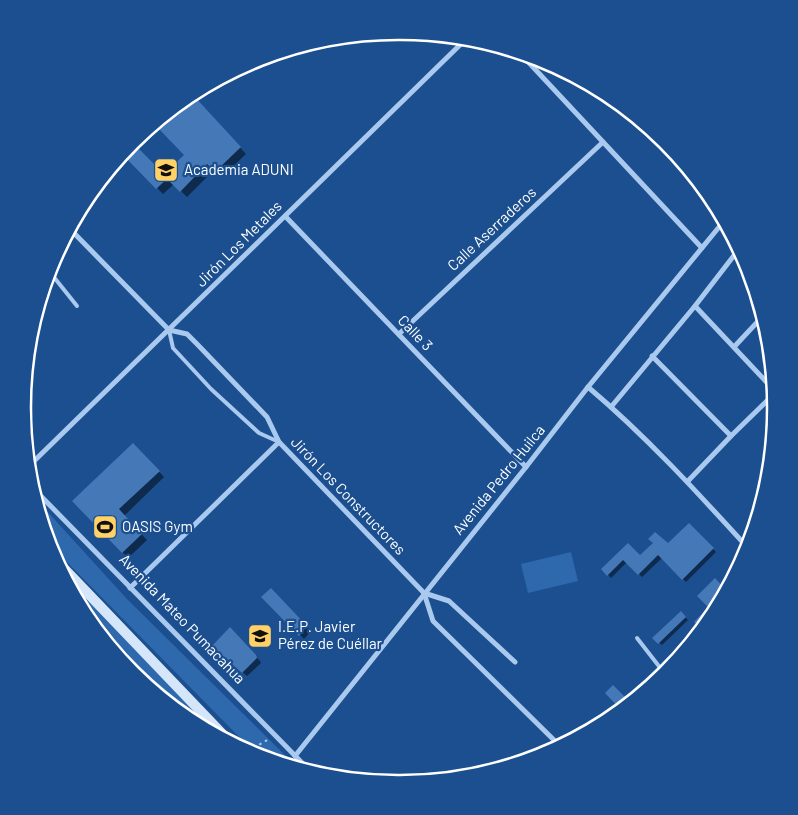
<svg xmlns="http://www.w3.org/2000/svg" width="798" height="815" font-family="Barlow,sans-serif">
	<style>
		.green { fill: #2e69ad }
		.shadow { fill: #0007 }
		.building { fill: #4478b7 }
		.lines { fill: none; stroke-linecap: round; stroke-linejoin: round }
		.path { stroke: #a9c9ee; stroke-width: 2; stroke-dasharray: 2.5 4; stroke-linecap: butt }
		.lane { stroke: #a9c9ee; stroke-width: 4 }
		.street { stroke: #a9c9ee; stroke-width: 5 }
		.secondary { stroke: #d6e6fa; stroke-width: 10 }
		.labels { text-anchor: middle; stroke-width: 4.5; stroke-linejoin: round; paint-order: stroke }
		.poi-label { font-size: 15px; fill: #fff; stroke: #1b4f8f; text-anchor: start }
		.street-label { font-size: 15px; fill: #fff; stroke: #1b4f8f }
		.rim { fill: none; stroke: #fff; stroke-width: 2.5 }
	</style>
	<rect width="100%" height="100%" fill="#1b4f8f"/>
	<g class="green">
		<polygon points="35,498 127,599 299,769 258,756 51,546 49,543"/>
		<polygon points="571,552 578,581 528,593 521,564"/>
		<polygon points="58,564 223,739 190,720 133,674 86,616"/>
	</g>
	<g class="shadow">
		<polygon points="199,103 246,154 222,177 214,170 187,197 174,184 163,194 128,158 164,176 186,155"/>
		<polygon points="133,444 164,477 124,516 147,540 128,558 74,501"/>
		<polygon points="689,524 716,552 686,582 662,558 642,577 627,562 611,578 603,569 628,545 640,557 668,545"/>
		<polygon points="274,593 311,631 304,639 263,597"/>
		<polygon points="681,613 688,620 662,645 654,638"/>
		<polygon points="230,629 260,661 261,663 247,676 217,650"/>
		<polygon points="702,629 672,665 667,659"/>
	</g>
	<g class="building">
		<polygon points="193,95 241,147 215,172 207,164 180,192 167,179 156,189 126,158 137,147 164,174 184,155 158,128"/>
		<polygon points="133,443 160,471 119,509 142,534 122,553 72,501"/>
		<polygon points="689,523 714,548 682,580 658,555 638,575 623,560 607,576 601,569 628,543 640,555 653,543 648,539 655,532 668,543"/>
		<polygon points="715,578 726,590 712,617 702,629 694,622 708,607 697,596"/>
		<polygon points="271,588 307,626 299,636 261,597"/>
		<polygon points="681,611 686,617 658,644 652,638"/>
		<polygon points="230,627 256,655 257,658 242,673 212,646"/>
		<polygon points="613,685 630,702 621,710 605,693"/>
	</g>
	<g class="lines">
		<polyline class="path" points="248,751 269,739"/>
		<g class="lane">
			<polyline points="49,271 77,306"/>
			<polyline points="169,330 173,348 211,389 259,433 279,442"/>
			<polyline points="637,638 665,674"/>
		</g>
		<g class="street">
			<polyline points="519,52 702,248"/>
			<polyline points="285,216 526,467"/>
			<polyline points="70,229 169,330 187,334 197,344 267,417 279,442 424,593 433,621 560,746"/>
			<polyline points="695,306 774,390"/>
			<polyline points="399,334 603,142"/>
			<polyline points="734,347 763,316"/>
			<polyline points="652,356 731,436"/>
			<path d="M588,387C646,436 697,492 748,548"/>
			<polyline points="611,407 695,306 739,249"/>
			<polyline points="28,467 467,38"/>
			<polyline points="688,481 731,436 774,394"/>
			<polyline points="32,487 311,772"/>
			<polyline points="130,588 279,442"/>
			<polyline points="424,593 449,601 515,662"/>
			<polyline points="295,756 526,467 588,387 724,221"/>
		</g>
		<polyline class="secondary" points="55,559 231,743"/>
	</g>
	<defs>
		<symbol id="university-square" viewBox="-11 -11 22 22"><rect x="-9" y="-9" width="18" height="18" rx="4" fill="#ffd166" stroke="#1b4f8f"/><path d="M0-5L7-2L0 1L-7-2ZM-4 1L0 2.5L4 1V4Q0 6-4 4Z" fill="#111"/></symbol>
		<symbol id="stadium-square" viewBox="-11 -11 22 22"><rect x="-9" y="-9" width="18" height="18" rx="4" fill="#ffd166" stroke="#1b4f8f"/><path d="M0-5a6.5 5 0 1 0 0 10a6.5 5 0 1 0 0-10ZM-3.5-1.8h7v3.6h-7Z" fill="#111"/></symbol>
		<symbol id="school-square" viewBox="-11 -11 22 22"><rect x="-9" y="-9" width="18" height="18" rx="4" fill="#ffd166" stroke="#1b4f8f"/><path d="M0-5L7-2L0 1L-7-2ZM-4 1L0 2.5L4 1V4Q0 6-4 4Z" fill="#111"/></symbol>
	</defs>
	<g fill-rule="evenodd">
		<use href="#university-square" x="152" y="156" width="28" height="28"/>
		<use href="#stadium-square" x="91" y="513" width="28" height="28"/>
		<use href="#school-square" x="246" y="622" width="28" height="28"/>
	</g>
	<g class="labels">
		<g class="poi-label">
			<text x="184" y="175">Academia ADUNI</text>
			<text x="122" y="532">OASIS Gym</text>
			<text x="278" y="632">I.E.P. Javier<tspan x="278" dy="17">Pérez de Cuéllar</tspan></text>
		</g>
		<g class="street-label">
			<text transform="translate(492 229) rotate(-43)" y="5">Calle Aserraderos</text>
			<text transform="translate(239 244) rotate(-45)" y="5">Jirón Los Metales</text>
			<text transform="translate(415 333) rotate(46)" y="5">Calle 3</text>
			<text transform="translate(499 480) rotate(-51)" y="5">Avenida Pedro Huilca</text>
			<text transform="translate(348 496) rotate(46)" y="5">Jirón Los Constructores</text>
			<text transform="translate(182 619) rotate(46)" y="5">Avenida Mateo Pumacahua</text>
		</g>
	</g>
	<path d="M0 0H798V815H0ZM398 40H400A367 367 0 0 1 767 407V408A367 367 0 0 1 400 775H398A367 367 0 0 1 31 408V407A367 367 0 0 1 398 40Z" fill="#1b4f8f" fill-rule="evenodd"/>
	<path class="rim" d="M398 40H400A367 367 0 0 1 767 407V408A367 367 0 0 1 400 775H398A367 367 0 0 1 31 408V407A367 367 0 0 1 398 40Z"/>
</svg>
